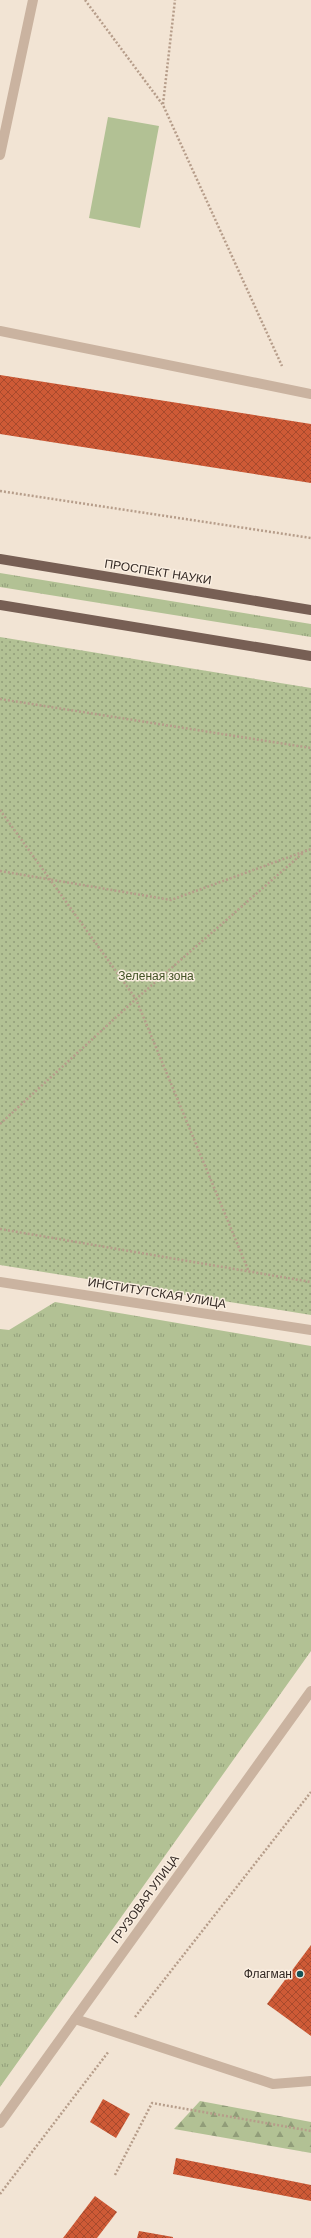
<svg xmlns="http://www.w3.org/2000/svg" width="311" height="2238" font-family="'DM Sans',sans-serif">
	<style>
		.grass { fill: url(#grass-tufts) }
		.forest { fill: url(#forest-firs) }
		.park { fill: url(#park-dots) }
		.pitch { fill: #b2c194 }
		.building { fill: url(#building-cross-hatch) }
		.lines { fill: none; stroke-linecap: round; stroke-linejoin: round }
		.path { stroke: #b69d8a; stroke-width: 2.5; stroke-dasharray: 2 2; stroke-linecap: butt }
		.minor { stroke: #cab3a0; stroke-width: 10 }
		.major { stroke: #775f54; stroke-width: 10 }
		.poi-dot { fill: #175357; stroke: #faeee0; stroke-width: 1.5 }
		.labels { text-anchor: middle; stroke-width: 3; stroke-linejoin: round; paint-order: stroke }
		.street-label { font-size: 12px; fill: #332924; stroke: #faeee0 }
		.park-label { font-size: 12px; fill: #435326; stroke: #faeee0 }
		.poi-label { font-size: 12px; fill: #332924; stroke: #faeee0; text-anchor: end }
	</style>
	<defs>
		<pattern id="grass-tufts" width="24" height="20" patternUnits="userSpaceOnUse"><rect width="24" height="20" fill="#b2c194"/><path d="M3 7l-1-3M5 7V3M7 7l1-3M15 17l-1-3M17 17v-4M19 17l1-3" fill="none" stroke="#919d79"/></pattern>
		<pattern id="forest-firs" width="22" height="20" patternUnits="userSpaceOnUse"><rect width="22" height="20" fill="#b2c194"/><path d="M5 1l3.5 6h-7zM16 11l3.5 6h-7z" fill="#919d79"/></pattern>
		<pattern id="park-dots" width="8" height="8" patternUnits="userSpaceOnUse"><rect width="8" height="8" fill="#b2c194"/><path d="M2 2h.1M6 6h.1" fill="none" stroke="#919d79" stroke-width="1.8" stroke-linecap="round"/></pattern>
		<pattern id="building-cross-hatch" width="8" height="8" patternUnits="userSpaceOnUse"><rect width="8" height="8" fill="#ce5a36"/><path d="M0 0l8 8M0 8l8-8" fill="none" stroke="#a84a2d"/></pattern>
	</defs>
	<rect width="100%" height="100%" fill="#f2e4d4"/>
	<g class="grass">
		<polygon points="0,573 311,624 311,637 0,587"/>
		<polygon points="55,1302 311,1346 311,1651 0,2087 0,1329 9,1330"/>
	</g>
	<polygon class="forest" points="200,2101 311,2122 311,2153 174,2129"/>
	<polygon class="park" points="0,637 311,688 311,1315 0,1265"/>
	<polygon class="pitch" points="108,117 159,126 140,228 89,218"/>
	<g class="building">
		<polygon points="0,375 311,424 311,483 0,434"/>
		<polygon points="311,1945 311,2036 267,2004"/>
		<polygon points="103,2099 130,2114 116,2138 90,2122"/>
		<polygon points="176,2158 311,2185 311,2201 173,2174"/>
		<polygon points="95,2196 117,2212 97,2238 63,2238"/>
		<polygon points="139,2231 173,2237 173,2238 137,2238"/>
	</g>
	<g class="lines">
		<g class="path">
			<polyline points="85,0 163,105 282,366"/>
			<polyline points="163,104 175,0"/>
			<polyline points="0,491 311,538"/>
			<polyline points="0,699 311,748"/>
			<polyline points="0,810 136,999 249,1272"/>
			<polyline points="0,871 171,900 311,849"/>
			<polyline points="0,1124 136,999 304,852"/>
			<polyline points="0,1229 311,1282"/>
			<polyline points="135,2017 311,1792"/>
			<polyline points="115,2175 152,2103 311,2131"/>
			<polyline points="0,2194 109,2051"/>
		</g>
		<g class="minor">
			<polyline points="0,155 33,0"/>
			<polyline points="0,331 311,394"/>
			<polyline points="0,1282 311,1330"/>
			<polyline points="75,2019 273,2084 311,2081"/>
			<polyline points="0,2123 311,1691"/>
		</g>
		<g class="major">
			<polyline points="0,559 311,610"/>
			<polyline points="0,605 311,656"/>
		</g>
	</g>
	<circle class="poi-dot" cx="300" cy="1974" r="4"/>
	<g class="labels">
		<g class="street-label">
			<text transform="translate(158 572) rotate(9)" y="4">ПРОСПЕКТ НАУКИ</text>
			<text transform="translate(157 1293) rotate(9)" y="4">ИНСТИТУТСКАЯ УЛИЦА</text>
			<text transform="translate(145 1899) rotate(-54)" y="4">ГРУЗОВАЯ УЛИЦА</text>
		</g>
		<g class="park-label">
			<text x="156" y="980">Зеленая зона</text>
		</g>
		<g class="poi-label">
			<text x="292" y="1978">Флагман</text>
		</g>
	</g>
</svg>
